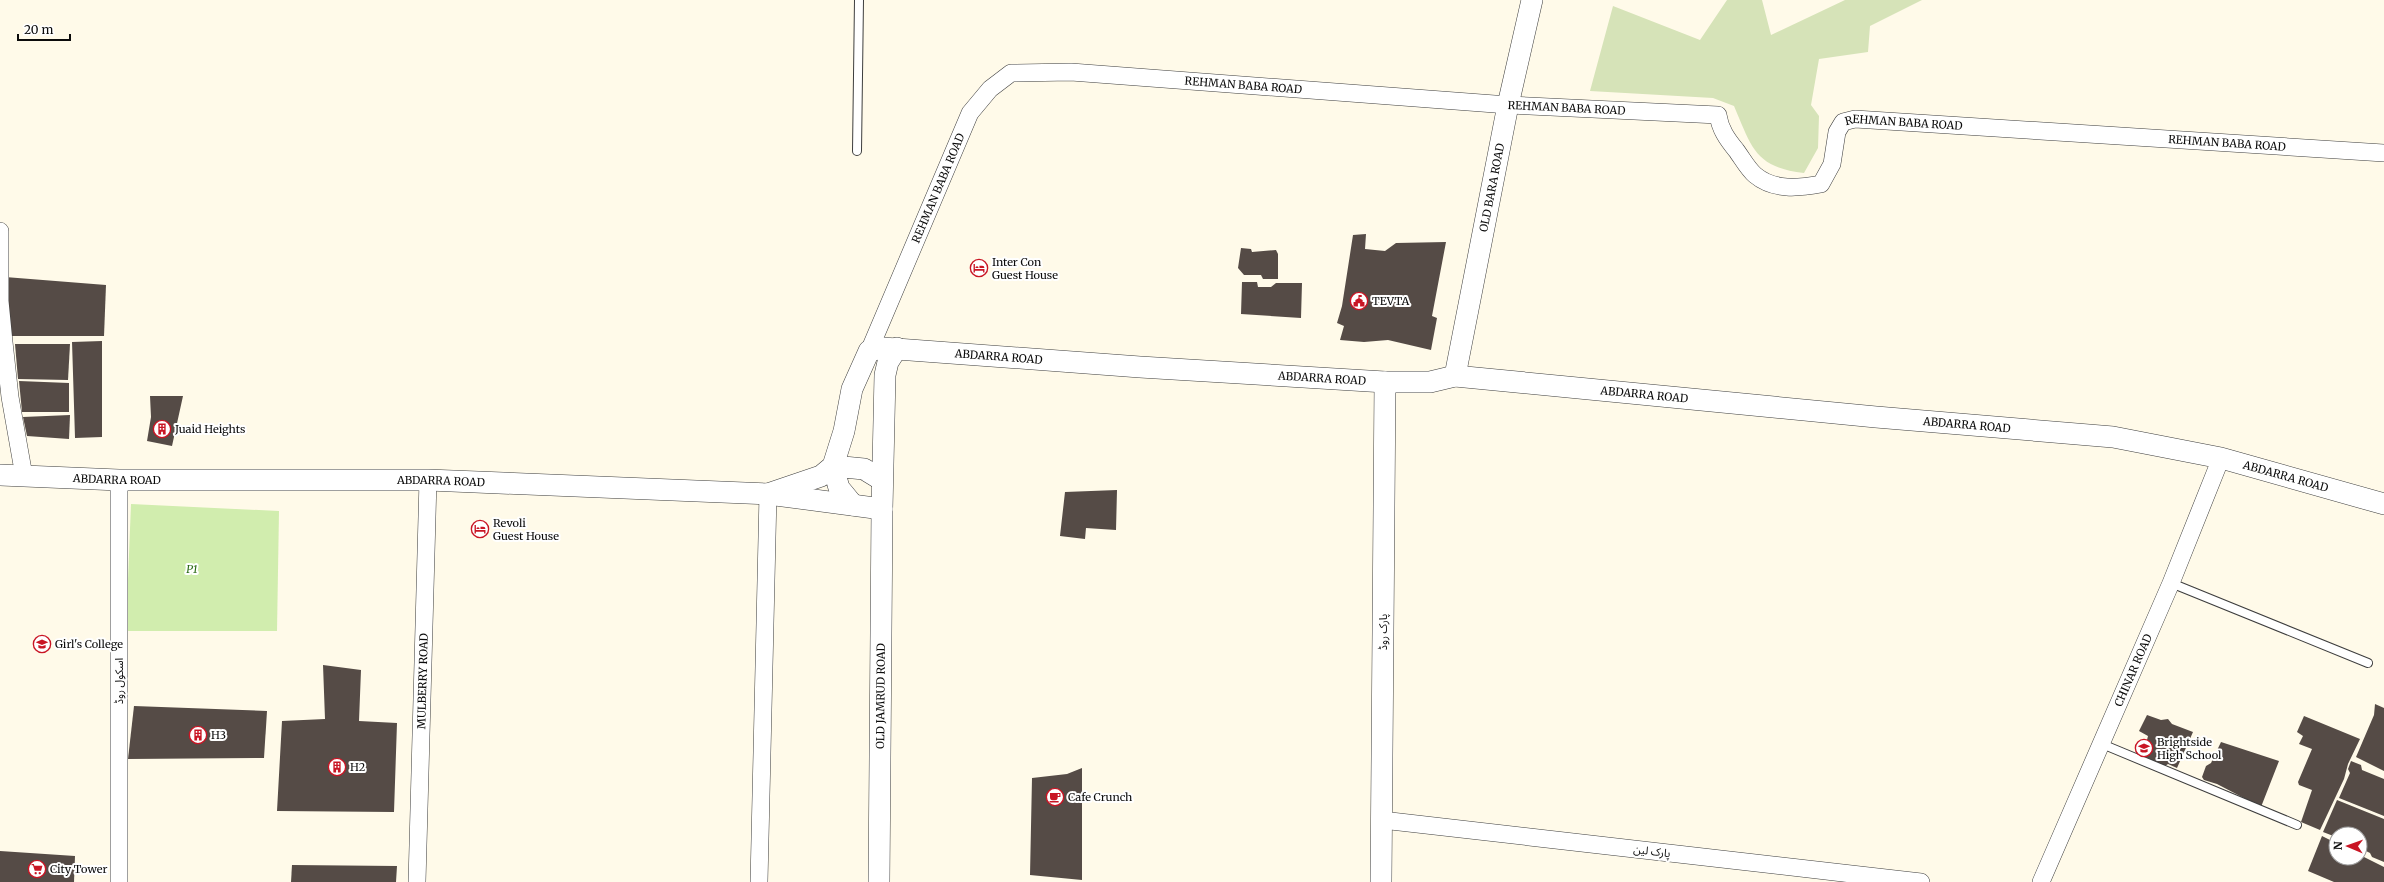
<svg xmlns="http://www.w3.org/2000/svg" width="2384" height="882" font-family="Merriweather,'Noto Sans Arabic',serif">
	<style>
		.green { fill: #d1edae }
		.cemetery { fill: #d6e3b8 }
		.building { fill: #554b46 }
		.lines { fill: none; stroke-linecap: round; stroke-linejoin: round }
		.service-casing { stroke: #3e3e3e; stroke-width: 10 }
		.minor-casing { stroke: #3e3e3e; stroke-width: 18 }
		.tertiary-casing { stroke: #3e3e3e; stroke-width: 22 }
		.service { stroke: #fff; stroke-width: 8 }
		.minor { stroke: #fff; stroke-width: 17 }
		.tertiary { stroke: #fff; stroke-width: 21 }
		.labels { text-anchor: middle; stroke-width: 4; stroke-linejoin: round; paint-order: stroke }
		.street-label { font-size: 11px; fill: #0b0b0b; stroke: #fff }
		.poi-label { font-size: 11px; fill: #0b0b0b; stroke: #fff; text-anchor: start }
		.park-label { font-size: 11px; font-style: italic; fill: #296915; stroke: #fff }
	</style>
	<rect width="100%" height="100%" fill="#fffae9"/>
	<polygon class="green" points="131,504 279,511 277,631 126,631"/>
	<path class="cemetery" d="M1727,0H1762L1771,35L1845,0H1922L1870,26L1868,52L1819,59L1811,105L1819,116L1818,148L1804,173C1755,167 1752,148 1734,106L1713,98L1590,91L1613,6L1700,40Z"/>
	<g class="building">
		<polygon points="1366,234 1365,249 1385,251 1396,243 1446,242 1432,316 1437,318 1431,350 1388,340 1364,342 1340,340 1344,326 1337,323 1342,306 1353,235"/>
		<polygon points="1241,248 1251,249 1252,252 1276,250 1278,254 1278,279 1263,279 1261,275 1244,275 1238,268"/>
		<polygon points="5,277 106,285 104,336 11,336"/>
		<polygon points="1242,282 1257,282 1258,287 1271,287 1276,283 1302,283 1301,318 1241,314"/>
		<polygon points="102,341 102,437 75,438 72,342"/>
		<polygon points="15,344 70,344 68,380 18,379"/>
		<polygon points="19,381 69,383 69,412 22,412"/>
		<polygon points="150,396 183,396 172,446 147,441 151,417"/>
		<polygon points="70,415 69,439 27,436 23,417"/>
		<polygon points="1117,490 1116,530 1086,528 1085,539 1060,536 1065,492"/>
		<polygon points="323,665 361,670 359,721 397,723 394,812 277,811 282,721 325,719"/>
		<polygon points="2375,704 2384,708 2384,771 2356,757 2374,715"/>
		<polygon points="134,706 267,711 264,758 128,759"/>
		<polygon points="2147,715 2161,720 2168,719 2172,724 2193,732 2177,768 2168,764 2165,766 2143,756 2148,736 2139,731"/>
		<polygon points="2304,716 2360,739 2348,764 2344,779 2320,830 2301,822 2312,790 2299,785 2298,782 2312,749 2299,744 2303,736 2297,732"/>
		<polygon points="2221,742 2279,761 2261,807 2217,784 2204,780 2202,777 2206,766 2211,763"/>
		<polygon points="2351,761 2361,765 2362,770 2384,779 2384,816 2339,798 2350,773 2348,769"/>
		<polygon points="1082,768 1082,880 1030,875 1032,778 1067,774"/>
		<polygon points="2337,800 2384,819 2384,862 2372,857 2370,853 2360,848 2360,834 2336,834 2336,837 2323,832"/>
		<polygon points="2322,836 2336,843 2336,858 2360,858 2360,855 2384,867 2384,882 2334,882 2308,871"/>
		<polygon points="0,851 75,856 74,882 0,882"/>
		<polygon points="292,865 397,866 396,882 291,882"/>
	</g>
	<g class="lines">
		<defs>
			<g id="service">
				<polyline points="857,151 859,0"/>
				<polyline points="2171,583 2368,663"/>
				<polyline points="2102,744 2297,825"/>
			</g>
			<g id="minor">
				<polyline points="0,231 0,301 4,342 10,397 24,476"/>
				<path id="s1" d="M869,351L970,113L990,89L1011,73L1071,72L1508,105L1718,115C1720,129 1727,139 1736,150C1742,158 1748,169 1755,175C1774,191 1799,188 1821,184L1832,164L1837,132L1843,122L1855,119L2384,153"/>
				<polyline points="119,480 119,882"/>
				<polyline points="1382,820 1921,882"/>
				<path id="s2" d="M417,882L428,480"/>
				<polyline points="759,882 768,494"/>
				<path id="s3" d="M2041,882L2171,583L2221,458"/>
			</g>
			<g id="tertiary">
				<path id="s4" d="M1455,376L1508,105L1532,0"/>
				<path id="s5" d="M0,475L119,480H428L768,494L882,509"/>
				<path id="s6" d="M768,494L821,476L833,466L844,431L852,389L869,351L883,348L1140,367L1385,382H1430L1455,376L1876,417L2113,437L2221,458L2384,504"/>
				<polyline points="853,505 839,488 833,466 864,469 882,480"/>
				<path id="s7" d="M879,882L882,509L885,375L888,362L897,348"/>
				<polyline points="1381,882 1385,382"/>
			</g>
		</defs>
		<use href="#service" class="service-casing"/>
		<use href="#minor" class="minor-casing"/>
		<use href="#tertiary" class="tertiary-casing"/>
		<use href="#service" class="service"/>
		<use href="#minor" class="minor"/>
		<use href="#tertiary" class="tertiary"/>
	</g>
	<defs>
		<symbol id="hotel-ring" viewBox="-11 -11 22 22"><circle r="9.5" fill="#fff" stroke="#c91524" stroke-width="1.5"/><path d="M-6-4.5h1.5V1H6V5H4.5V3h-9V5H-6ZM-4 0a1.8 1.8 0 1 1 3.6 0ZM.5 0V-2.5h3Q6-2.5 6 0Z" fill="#c91524"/></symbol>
		<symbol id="civic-ring" viewBox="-11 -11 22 22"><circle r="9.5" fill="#fff" stroke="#c91524" stroke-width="1.5"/><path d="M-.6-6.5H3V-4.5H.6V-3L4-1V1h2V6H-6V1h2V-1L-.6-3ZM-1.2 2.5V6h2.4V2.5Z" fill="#c91524"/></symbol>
		<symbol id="building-ring" viewBox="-11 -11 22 22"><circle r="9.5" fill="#fff" stroke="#c91524" stroke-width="1.5"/><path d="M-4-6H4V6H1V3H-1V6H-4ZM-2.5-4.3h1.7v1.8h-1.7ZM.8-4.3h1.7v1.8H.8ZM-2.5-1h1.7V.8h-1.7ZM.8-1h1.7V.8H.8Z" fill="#c91524"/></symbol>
		<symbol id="university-ring" viewBox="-11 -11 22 22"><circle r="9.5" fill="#fff" stroke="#c91524" stroke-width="1.5"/><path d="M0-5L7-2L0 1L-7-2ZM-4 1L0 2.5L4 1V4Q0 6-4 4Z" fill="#c91524"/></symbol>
		<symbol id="school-ring" viewBox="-11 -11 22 22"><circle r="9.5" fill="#fff" stroke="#c91524" stroke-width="1.5"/><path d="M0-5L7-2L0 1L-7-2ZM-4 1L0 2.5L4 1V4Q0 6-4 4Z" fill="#c91524"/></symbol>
		<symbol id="cafe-ring" viewBox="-11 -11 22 22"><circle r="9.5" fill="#fff" stroke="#c91524" stroke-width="1.5"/><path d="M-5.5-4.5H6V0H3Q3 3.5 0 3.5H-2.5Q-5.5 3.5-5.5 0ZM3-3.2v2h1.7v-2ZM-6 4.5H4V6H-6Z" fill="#c91524"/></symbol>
		<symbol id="supermarket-ring" viewBox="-11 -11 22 22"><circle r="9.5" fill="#fff" stroke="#c91524" stroke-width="1.5"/><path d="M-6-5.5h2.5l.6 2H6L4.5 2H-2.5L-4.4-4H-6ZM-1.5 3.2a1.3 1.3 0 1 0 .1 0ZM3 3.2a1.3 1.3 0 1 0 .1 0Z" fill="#c91524"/></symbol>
	</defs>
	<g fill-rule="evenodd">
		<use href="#hotel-ring" x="969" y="258" width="20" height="20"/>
		<use href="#civic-ring" x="1349" y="291" width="20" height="20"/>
		<use href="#building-ring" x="152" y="419" width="20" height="20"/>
		<use href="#hotel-ring" x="470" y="519" width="20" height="20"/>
		<use href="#university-ring" x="32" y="634" width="20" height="20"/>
		<use href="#building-ring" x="188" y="725" width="20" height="20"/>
		<use href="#school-ring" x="2134" y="738" width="20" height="20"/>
		<use href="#building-ring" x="327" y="757" width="20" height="20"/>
		<use href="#cafe-ring" x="1045" y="787" width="20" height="20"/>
		<use href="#supermarket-ring" x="27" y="859" width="20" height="20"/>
	</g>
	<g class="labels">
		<g class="street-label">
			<text dy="4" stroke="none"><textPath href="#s1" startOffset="549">REHMAN BABA ROAD</textPath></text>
			<text dy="4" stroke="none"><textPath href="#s1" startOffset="873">REHMAN BABA ROAD</textPath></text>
			<text dy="4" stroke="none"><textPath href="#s1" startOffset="1293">REHMAN BABA ROAD</textPath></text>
			<text dy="4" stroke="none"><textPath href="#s1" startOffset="1617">REHMAN BABA ROAD</textPath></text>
			<text dy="4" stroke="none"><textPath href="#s1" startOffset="177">REHMAN BABA ROAD</textPath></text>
			<text dy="4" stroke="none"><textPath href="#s4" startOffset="192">OLD BARA ROAD</textPath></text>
			<text dy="4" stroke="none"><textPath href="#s6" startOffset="323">ABDARRA ROAD</textPath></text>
			<text dy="4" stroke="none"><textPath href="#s6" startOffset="647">ABDARRA ROAD</textPath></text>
			<text dy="4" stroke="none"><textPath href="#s6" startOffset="971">ABDARRA ROAD</textPath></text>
			<text dy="4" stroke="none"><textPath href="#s6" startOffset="1295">ABDARRA ROAD</textPath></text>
			<text dy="4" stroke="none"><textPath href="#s6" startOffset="1619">ABDARRA ROAD</textPath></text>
			<text dy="4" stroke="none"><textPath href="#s5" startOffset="117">ABDARRA ROAD</textPath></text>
			<text dy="4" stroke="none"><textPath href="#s5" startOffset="441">ABDARRA ROAD</textPath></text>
			<text transform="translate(1383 632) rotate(-90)" y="4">پارک روڈ</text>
			<text dy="4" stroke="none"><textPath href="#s3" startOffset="231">CHINAR ROAD</textPath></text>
			<text transform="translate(119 681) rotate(-90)" y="4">اسکول روڈ</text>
			<text dy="4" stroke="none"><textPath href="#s2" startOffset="201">MULBERRY ROAD</textPath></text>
			<text dy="4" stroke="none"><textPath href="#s7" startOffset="186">OLD JAMRUD ROAD</textPath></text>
			<text transform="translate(1652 851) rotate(7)" y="4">پارک لین</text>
		</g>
		<g class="poi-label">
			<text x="992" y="266">Inter Con<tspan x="992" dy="13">Guest House</tspan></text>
			<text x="1372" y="305">TEVTA</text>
			<text x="175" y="433">Juaid Heights</text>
			<text x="493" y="527">Revoli<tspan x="493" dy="13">Guest House</tspan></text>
			<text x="55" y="648">Girl's College</text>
			<text x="211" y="739">H3</text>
			<text x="2157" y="746">Brightside<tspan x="2157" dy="13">High School</tspan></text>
			<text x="350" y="771">H2</text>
			<text x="1068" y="801">Cafe Crunch</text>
			<text x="50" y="873">City Tower</text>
		</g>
		<g class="park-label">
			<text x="192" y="573">P1</text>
		</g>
	</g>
	<g transform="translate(2348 846) rotate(272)"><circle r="19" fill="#ffffff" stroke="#9d9d9d"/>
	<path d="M0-3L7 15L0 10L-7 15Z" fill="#c91524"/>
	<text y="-6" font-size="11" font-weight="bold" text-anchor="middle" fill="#0b0b0b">N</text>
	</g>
	<path d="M18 34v6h52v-6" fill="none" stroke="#0b0b0b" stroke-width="2"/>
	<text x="24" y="34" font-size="12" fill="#0b0b0b" stroke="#ffffff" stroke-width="3" paint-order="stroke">20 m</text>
</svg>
